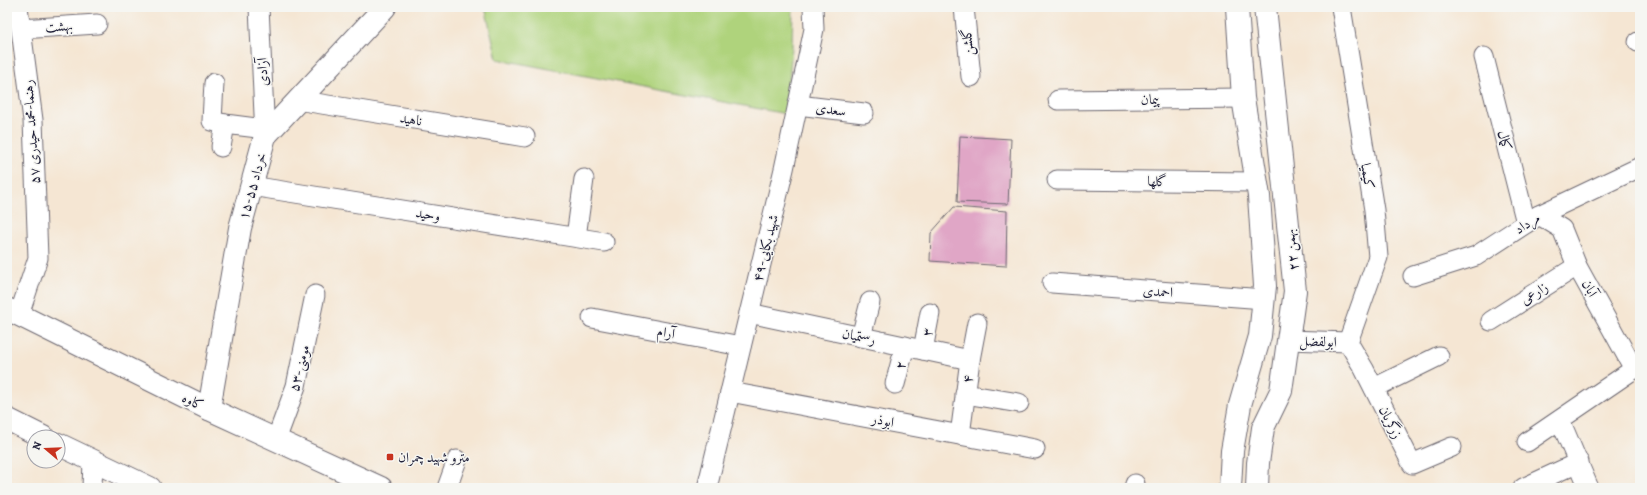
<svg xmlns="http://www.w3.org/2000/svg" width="1647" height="495" font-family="Alegreya,Amiri,serif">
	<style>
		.green { fill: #afd37c; stroke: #687a5c }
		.building { fill: #e0a6c6 }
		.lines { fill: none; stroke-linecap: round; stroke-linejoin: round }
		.street-casing { stroke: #6c6770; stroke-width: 21 }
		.secondary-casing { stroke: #6c6770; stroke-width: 24 }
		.primary-casing { stroke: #6c6770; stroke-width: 24 }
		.street { stroke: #fff; stroke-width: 19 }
		.secondary { stroke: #fff; stroke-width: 22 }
		.primary { stroke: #fff; stroke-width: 22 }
		.poi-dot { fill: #c8321e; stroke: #f6f6f2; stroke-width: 1.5 }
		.labels { text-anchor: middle; stroke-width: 3; stroke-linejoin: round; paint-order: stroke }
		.street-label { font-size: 14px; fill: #22223b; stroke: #f6f6f2 }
		.poi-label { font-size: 14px; fill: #22223b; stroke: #f6f6f2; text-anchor: start }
	</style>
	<rect width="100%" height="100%" fill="#f6f6f2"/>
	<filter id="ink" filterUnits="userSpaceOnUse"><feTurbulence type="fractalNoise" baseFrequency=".025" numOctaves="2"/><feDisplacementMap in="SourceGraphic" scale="8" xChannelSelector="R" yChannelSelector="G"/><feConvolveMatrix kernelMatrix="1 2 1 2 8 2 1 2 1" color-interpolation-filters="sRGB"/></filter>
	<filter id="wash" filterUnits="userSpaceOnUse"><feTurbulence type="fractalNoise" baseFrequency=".012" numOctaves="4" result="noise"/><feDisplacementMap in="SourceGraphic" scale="16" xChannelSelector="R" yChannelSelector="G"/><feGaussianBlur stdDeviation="0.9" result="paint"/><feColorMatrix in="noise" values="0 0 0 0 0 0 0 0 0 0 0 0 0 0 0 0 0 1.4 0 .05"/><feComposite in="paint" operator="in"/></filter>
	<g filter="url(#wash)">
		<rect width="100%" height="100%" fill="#f5e6d3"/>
		<polygon class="green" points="485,7 793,7 792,48 786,114 497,59"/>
		<g id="blocks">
			<g class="building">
				<polygon points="960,136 1011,139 1008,204 957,202"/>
				<polygon points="954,207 1007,211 1006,266 930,261 931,233"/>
			</g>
		</g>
	</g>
	<g filter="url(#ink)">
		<use href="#blocks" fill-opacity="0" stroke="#6c6770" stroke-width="1"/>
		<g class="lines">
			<defs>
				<g id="street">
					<polyline points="18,7 33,120 38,258 19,315"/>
					<polyline points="259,7 265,136"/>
					<polyline points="964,7 971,77"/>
					<polyline points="1341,7 1374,210 1378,257 1348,342"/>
					<polyline points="21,29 97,24"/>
					<polyline points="1638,42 1640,42"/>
					<polyline points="1484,57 1526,223"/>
					<polyline points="214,83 212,121 225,124 265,129"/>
					<polyline points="297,100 525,137"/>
					<polyline points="1058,100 1243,98"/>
					<polyline points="798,105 864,113"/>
					<polyline points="221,147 225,124"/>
					<polyline points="1057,180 1256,182"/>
					<polyline points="251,186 604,242"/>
					<polyline points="1539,215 1562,229 1577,266 1634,369"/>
					<polyline points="576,237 584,179"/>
					<polyline points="1413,276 1476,256 1539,215 1640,167"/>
					<polyline points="1052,283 1264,299"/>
					<polyline points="749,313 970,360"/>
					<polyline points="592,318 741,346"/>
					<polyline points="1491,321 1577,266"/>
					<polyline points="861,337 870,302"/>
					<polyline points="1288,340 1348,342"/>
					<polyline points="1348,342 1364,369 1412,464 1452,447"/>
					<polyline points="923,350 930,313"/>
					<polyline points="895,384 905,346"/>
					<polyline points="1374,388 1439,356"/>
					<polyline points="730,392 1035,449"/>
					<polyline points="965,394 1019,403"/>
					<polyline points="1560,420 1589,488"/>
					<polyline points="960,435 970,360 977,323"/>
					<polyline points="276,440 296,386 315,295"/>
					<polyline points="1527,442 1640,365"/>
					<polyline points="92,488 93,461"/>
					<polyline points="447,488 457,460"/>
					<polyline points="707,488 784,169 814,29 813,7"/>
					<polyline points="1134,488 1135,484"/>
					<polyline points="1523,488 1579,462"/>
				</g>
				<g id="secondary">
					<polyline points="209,409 240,228 265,136 385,7"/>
					<polyline points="1230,488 1232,451 1240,405 1260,336 1265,286 1259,196 1243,98 1237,7"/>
					<polyline points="1257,488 1258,463 1263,428 1281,391 1295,291 1265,7"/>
				</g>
				<g id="primary">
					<polyline points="7,309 209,409 381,488"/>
					<polyline points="7,419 43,437"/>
					<polyline points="58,444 150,488"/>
				</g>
			</defs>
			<use href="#street" class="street-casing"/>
			<use href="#secondary" class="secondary-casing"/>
			<use href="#primary" class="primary-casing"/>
			<use href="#street" class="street"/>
			<use href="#secondary" class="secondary"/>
			<use href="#primary" class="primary"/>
		</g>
	</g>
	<rect class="poi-dot" x="386" y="453" width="8" height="8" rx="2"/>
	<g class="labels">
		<g class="street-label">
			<text transform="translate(59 26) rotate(-4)" y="5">بهشت</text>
			<text transform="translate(967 42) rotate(-96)" y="5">گلشن</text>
			<text transform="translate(262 72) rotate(-93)" y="5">آزادی</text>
			<text transform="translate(1150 99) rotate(-1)" y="5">پیمان</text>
			<text transform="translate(831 109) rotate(8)" y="5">سعدی</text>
			<text transform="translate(411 119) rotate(9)" y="5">ناهید</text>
			<text transform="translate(31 132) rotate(-94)" y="5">۵۷ رهنما-محمد حیدری</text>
			<text transform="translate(1505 140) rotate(76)" y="5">کمال</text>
			<text transform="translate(1368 176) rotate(81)" y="5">کیمیا</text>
			<text transform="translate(1157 181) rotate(1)" y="5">گلها</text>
			<text transform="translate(252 186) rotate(-74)" y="5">۱۵-۵۵ خرداد</text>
			<text transform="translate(428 214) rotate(9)" y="5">وحید</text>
			<text transform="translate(1527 223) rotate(-32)" y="5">مرداد</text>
			<text transform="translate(765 248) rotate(-76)" y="5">۴۹-شهید بکایی</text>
			<text transform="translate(1291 250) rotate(-96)" y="5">۲۲ بهمن</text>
			<text transform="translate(1590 288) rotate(61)" y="5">آبان</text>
			<text transform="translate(1158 291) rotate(4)" y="5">احمدی</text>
			<text transform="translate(1534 293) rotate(-32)" y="5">زارعی</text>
			<text transform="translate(666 332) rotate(11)" y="5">آرام</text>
			<text transform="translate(927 332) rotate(-80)" y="5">۳</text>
			<text transform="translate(859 336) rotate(12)" y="5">رستمیان</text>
			<text transform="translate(1318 341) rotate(2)" y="5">ابولفضل</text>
			<text transform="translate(900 365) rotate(-74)" y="5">۲</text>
			<text transform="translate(299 368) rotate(-76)" y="5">۵۳-مومنی</text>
			<text transform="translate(967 379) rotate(-82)" y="5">۴</text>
			<text transform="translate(193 401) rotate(26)" y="5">کاوه</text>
			<text transform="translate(883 420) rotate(11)" y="5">ابوذر</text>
			<text transform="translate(1391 422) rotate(63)" y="5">زرگریان</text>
		</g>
		<g class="poi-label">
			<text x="398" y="462">مترو شهید چمران</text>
		</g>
	</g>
	<rect width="1647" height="495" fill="none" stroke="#f6f6f2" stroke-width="24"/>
	<g transform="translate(46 449) rotate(289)"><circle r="19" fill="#f6f6f2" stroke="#a1a1a9"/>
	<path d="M0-3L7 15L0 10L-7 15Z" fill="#c8321e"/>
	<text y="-6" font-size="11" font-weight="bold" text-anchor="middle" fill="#22223b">N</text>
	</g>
</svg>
